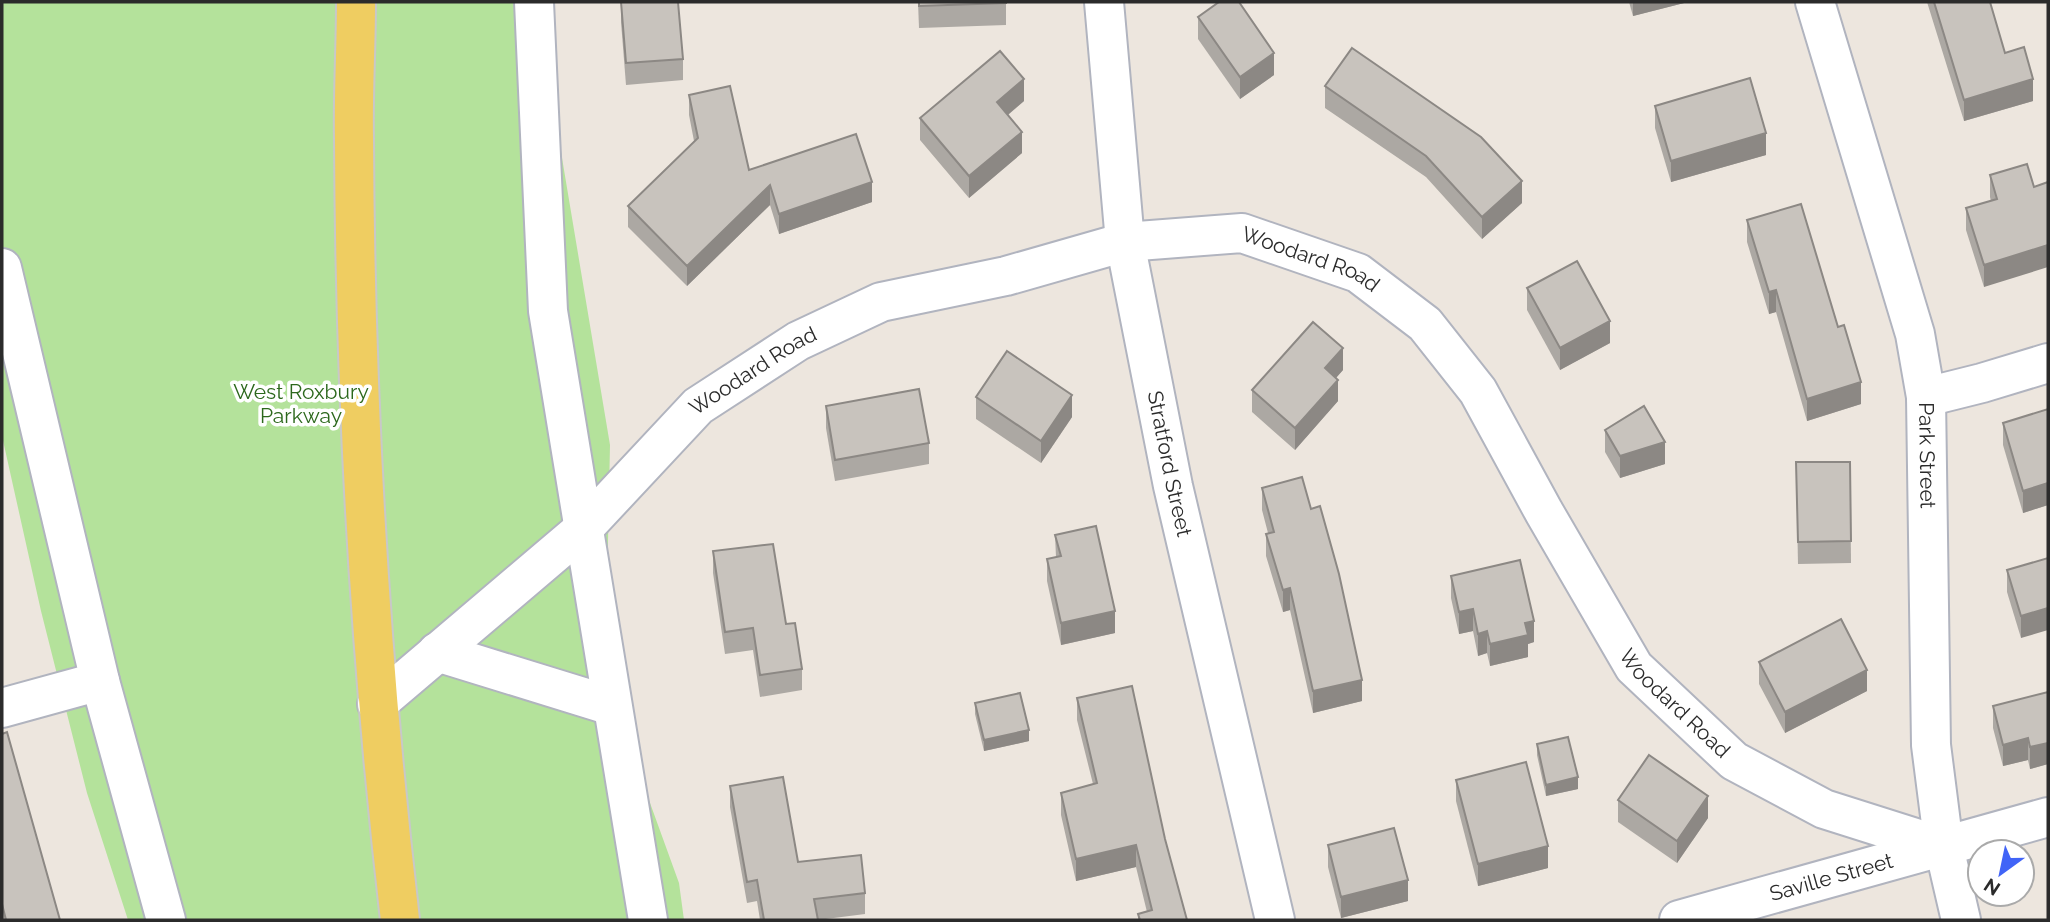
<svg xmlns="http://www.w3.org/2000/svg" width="2050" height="922" font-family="Raleway,sans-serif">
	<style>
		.green { fill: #b4e29b }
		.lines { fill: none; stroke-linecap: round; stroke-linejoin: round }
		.minor-casing { stroke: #b1b4bf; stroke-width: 42 }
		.major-casing { stroke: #c8c8c8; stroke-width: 42 }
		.minor { stroke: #fff; stroke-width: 38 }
		.major { stroke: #efcd61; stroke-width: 38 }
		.wall { fill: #aca8a3 }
		.shaded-wall { fill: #8c8884 }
		.building { fill: #c8c3bd; stroke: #8c8884; stroke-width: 2 }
		.labels { text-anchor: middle; stroke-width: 7; stroke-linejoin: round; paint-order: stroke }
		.street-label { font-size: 21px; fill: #2b2b2b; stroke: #fff }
		.park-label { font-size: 21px; fill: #2c681c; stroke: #fff }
	</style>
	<rect width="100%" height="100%" fill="#ede6de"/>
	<polygon class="green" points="2,2 549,2 559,140 610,445 607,590 608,687 679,883 684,920 128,920 87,793 41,611 2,436"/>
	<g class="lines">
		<defs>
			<g id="minor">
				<polyline points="534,2 548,311 648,920"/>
				<path id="s1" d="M1104,2L1125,242L1173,486L1275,920"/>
				<path id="s2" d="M1815,2L1915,334L1926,397L1931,745L1944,847L1961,920"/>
				<polyline points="2,268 100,681 166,920"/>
				<polyline points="1926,397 1982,383 2048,363"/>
				<polyline points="437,652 612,706"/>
				<path id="s3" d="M377,704L583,529L698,406L798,341L881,302L1006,276L1125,242L1242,233L1358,273L1425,324L1478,391L1544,512L1634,667L1734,761L1824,809L1944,847"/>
				<polyline points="2,708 100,681"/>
				<path id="s4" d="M1679,920L2048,817"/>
			</g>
			<path id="major" d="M356,2C356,48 353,93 354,139C355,400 370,661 400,920"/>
		</defs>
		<use href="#minor" class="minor-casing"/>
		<use href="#major" class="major-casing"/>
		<use href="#minor" class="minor"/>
		<use href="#major" class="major"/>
	</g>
	<g class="wall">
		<polygon points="621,2 683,59 683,80 626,85 621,22"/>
		<polygon points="918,2 1006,2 1006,25 919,28"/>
		<polygon points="1629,2 1688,2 1633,16"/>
		<polygon points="1927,2 1990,2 2005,53 2033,101 1964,121"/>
		<polygon points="1198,17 1274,75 1240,99 1198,39"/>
		<polygon points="1325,86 1522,203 1482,239 1426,177 1325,108"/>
		<polygon points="689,95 749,170 872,202 779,234 770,205 687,286 628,227 628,206 694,141 689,115"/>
		<polygon points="1024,101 1008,115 1022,153 969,198 920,140 920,118"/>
		<polygon points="1655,106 1766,155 1671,182 1655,128"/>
		<polygon points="1990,175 2034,187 1984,287 1966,230 1966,208 1991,201 1990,197"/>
		<polygon points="1747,220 1838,327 1861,404 1807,421 1776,312 1769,314 1747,242"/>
		<polygon points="1527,288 1610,343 1560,370 1527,310"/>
		<polygon points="1343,370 1336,378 1338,401 1295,450 1252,412 1252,390"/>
		<polygon points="976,397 1072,417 1041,463 976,419"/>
		<polygon points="826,406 929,443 929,464 835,481 826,428"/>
		<polygon points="2048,409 2048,505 2023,513 2003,445 2003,423"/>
		<polygon points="1605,430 1665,464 1620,478 1605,452"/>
		<polygon points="1796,462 1850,462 1851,563 1798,564"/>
		<polygon points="1262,488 1362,701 1313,713 1290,610 1283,612 1266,556 1266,534 1268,533 1262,510"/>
		<polygon points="1055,535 1115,633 1061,645 1047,581 1047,559 1056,557"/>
		<polygon points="713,551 786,624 802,669 802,690 760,697 753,650 725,654 713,573"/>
		<polygon points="2048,558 2021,638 2007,592 2007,570"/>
		<polygon points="1451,576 1534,642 1528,644 1528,657 1490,666 1487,653 1478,656 1473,631 1459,634 1451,598"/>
		<polygon points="1759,662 1867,691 1785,733 1759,684"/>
		<polygon points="2048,692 2048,764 2030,769 2028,760 2003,766 1993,728 1993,706"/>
		<polygon points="1077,698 1165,839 1187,920 1138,920 1138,914 1147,912 1136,867 1076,881 1061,815 1061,793 1093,784 1077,720"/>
		<polygon points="975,703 1029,741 984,751 975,714"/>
		<polygon points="2,734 60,920 2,920"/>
		<polygon points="1537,744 1578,789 1546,796 1537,755"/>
		<polygon points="1456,780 1548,868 1478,886 1456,801"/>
		<polygon points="730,786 798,862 865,893 865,914 818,920 760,920 757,901 747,903 730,807"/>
		<polygon points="1618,800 1708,818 1677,863 1618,822"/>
		<polygon points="1328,845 1408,901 1341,918 1328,867"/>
	</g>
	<g class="shaded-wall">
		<polygon points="1633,2 1688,2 1633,16"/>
		<polygon points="1274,53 1274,75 1240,99 1240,77"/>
		<polygon points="1024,79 1024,101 997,124 997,102"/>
		<polygon points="2033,79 2033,101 1964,121 1964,100"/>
		<polygon points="1022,132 1022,153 969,198 969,176"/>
		<polygon points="1766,133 1766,155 1671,182 1671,161"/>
		<polygon points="1522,181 1522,203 1482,239 1482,217"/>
		<polygon points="872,182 872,202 779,234 779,214"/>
		<polygon points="770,185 770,205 687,286 687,266"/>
		<polygon points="2048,245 2048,267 1984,287 1984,265"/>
		<polygon points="1776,290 1776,312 1769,314 1769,292"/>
		<polygon points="1610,321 1610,343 1560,370 1560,348"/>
		<polygon points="1343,348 1343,370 1325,390 1325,368"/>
		<polygon points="1338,380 1338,401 1295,450 1295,428"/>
		<polygon points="1861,382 1861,404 1807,421 1807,399"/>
		<polygon points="1072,395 1072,417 1041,463 1041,441"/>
		<polygon points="1665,442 1665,464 1620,478 1620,456"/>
		<polygon points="2048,483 2048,505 2023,513 2023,491"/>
		<polygon points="1290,588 1290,610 1283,612 1283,590"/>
		<polygon points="2048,608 2048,630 2021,638 2021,616"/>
		<polygon points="1473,609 1473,631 1459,634 1459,612"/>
		<polygon points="1115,611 1115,633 1061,645 1061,623"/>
		<polygon points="1534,621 1534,642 1528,644 1528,657 1490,666 1490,644 1525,623"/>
		<polygon points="1487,631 1487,653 1478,656 1478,634"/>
		<polygon points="1867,670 1867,691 1785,733 1785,712"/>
		<polygon points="1362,680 1362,701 1313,713 1313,691"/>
		<polygon points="1029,730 1029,741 984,751 984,740"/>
		<polygon points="2028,738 2028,760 2003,766 2003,745"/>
		<polygon points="2048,743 2048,764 2030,769 2030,747"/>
		<polygon points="1578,777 1578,789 1546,796 1546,785"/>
		<polygon points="1708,796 1708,818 1677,863 1677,841"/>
		<polygon points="1136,845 1136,867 1076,881 1076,859"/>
		<polygon points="1548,846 1548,868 1478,886 1478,864"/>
		<polygon points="1408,880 1408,901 1341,918 1341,897"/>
	</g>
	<g class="building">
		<polygon points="621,2 678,2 683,59 626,63"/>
		<polygon points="919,2 1006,2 1006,3 919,6"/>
		<polygon points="1219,2 1239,2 1274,53 1240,77 1198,17"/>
		<polygon points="1934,2 1990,2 2005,53 2024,47 2033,79 1964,100"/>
		<polygon points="1352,48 1481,137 1522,181 1482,217 1426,156 1325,86"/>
		<polygon points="1000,51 1024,79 997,102 1022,132 969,176 920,118"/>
		<polygon points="1750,78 1766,133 1671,161 1655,106"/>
		<polygon points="730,86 749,170 856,134 872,182 779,214 770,185 687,266 628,206 698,138 689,95"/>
		<polygon points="2027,164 2034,187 2048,182 2048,245 1984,265 1966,208 1997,199 1990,175"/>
		<polygon points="1801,204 1838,327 1844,325 1861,382 1807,399 1776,290 1769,292 1747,220"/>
		<polygon points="1577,261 1610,321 1560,348 1527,288"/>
		<polygon points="1313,322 1343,348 1325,368 1338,380 1295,428 1252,390"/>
		<polygon points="1007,351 1072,395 1041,441 976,397"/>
		<polygon points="919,389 929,443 835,460 826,406"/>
		<polygon points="1644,406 1665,442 1620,456 1605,430"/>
		<polygon points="2048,409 2048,483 2023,491 2003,423"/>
		<polygon points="1796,462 1850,462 1851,541 1798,542"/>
		<polygon points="1302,477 1311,509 1320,506 1339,574 1362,680 1313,691 1290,588 1283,590 1266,534 1274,532 1262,488"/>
		<polygon points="1096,526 1115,611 1061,623 1047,559 1061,556 1055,535"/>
		<polygon points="773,544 786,624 795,623 802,669 760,675 753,628 725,632 713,551"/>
		<polygon points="2048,558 2048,608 2021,616 2007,570"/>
		<polygon points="1520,560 1534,621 1525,623 1528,635 1490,644 1487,631 1478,634 1473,609 1459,612 1451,576"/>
		<polygon points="1841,619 1867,670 1785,712 1759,662"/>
		<polygon points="1132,686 1165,839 1187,920 1140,920 1138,914 1152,910 1136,845 1076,859 1061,793 1097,783 1077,698"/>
		<polygon points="2048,692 2048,743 2030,747 2028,738 2003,745 1993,706"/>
		<polygon points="1020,693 1029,730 984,740 975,703"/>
		<polygon points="7,732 60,920 6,920 2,904 2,734"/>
		<polygon points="1568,737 1578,777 1546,785 1537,744"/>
		<polygon points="1649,755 1708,796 1677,841 1618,800"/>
		<polygon points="1526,762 1548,846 1478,864 1456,780"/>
		<polygon points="783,777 798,862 861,855 865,893 814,899 818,920 764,920 757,880 747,882 730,786"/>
		<polygon points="1394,828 1408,880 1341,897 1328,845"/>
	</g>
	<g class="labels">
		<g class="street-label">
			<text dy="7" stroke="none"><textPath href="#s3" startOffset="1092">Woodard Road</textPath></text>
			<text dy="7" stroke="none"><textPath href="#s3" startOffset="504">Woodard Road</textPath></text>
			<text dy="7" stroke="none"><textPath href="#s2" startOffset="469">Park Street</textPath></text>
			<text dy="7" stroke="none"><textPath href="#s1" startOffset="467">Stratford Street</textPath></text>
			<text dy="7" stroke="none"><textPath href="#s3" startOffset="1682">Woodard Road</textPath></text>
			<text dy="7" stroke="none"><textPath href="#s4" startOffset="158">Saville Street</textPath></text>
		</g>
		<g class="park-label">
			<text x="301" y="399">West Roxbury<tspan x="301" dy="24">Parkway</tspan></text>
		</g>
	</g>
	<rect width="2050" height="922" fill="none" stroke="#2b2b2b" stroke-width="7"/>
	<g transform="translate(2001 873) rotate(213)"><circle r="33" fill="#ffffff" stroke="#aaaaaa" stroke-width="2"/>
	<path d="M0-5L12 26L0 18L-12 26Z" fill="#4164f7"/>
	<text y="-10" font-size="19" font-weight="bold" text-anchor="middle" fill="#2b2b2b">N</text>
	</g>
</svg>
